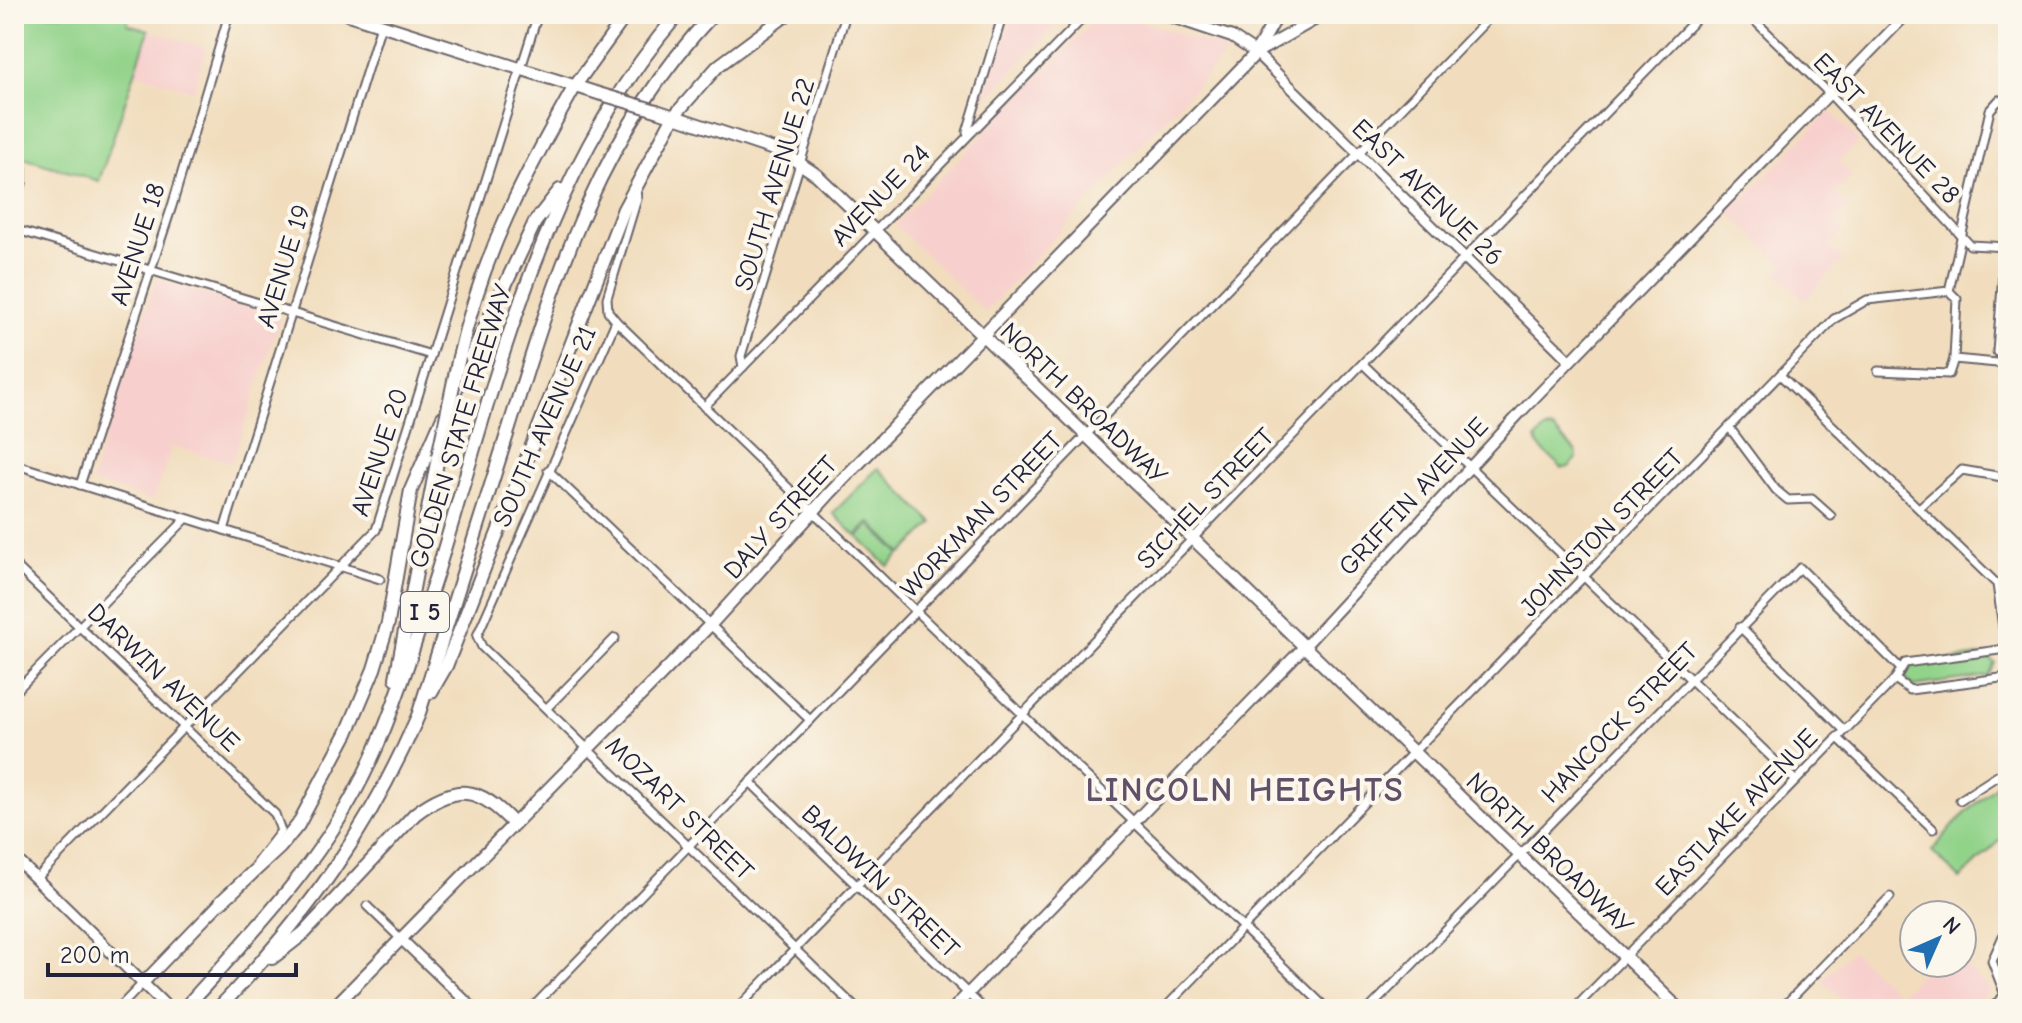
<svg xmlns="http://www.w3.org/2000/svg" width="2022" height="1023" font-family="'Comic Neue',sans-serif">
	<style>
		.built { fill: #f7d0cd }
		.green { fill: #92d38a; stroke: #5a7a62; stroke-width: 2 }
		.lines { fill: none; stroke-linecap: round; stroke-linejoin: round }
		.minor-casing { stroke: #6a6368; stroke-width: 11 }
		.tertiary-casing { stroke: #6a6368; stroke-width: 13 }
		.secondary-casing { stroke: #6a6368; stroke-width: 14 }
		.primary-casing { stroke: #6a6368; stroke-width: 15 }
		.motorway-casing { stroke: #6a6368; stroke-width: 16 }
		.minor { stroke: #fff; stroke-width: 7 }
		.tertiary { stroke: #fff; stroke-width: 9 }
		.secondary { stroke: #fff; stroke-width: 10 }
		.primary { stroke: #fff; stroke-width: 11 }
		.motorway { stroke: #fff; stroke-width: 12 }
		.primary-bridge-casing { stroke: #6a6368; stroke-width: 15; stroke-linecap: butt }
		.motorway-bridge-casing { stroke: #6a6368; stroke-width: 16; stroke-linecap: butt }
		.primary-bridge { stroke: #fff; stroke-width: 11 }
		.motorway-bridge { stroke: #fff; stroke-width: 12 }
		.labels { text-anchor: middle; stroke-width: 8; stroke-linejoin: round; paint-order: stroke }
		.shield { fill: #fbf7ec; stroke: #636270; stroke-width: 2 }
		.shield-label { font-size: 24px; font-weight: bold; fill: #22223b }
		.street-label { font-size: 26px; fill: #22223b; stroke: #fbf7ec }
		.district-label { font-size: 34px; font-weight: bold; letter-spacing: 2px; fill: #605068; stroke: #fbf7ec }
	</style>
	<rect width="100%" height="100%" fill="#fbf7ec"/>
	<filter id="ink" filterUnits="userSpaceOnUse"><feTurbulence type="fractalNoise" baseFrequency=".0125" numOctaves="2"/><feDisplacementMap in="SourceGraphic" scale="16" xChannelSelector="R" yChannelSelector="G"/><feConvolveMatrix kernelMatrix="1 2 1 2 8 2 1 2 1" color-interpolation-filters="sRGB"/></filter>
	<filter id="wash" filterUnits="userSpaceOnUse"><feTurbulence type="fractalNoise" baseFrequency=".006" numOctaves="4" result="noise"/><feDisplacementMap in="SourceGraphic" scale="32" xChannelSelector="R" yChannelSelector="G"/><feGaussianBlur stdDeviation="1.8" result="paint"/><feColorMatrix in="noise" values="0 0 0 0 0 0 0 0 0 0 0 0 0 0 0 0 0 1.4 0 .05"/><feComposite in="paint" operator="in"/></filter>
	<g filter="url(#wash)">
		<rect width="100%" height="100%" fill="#f1ddbd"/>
		<g class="built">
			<polygon points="1012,14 1068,14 983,101"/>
			<polygon points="1100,14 1118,14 1223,48 1226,54 985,312 895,225"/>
			<polygon points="149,30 206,48 193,91 134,72"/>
			<polygon points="1830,111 1859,141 1839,162 1852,176 1835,193 1849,207 1835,222 1844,231 1829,247 1843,259 1805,300 1777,274 1784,265 1729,213"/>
			<polygon points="156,279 280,318 232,463 172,446 153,501 91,482"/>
			<polygon points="1852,951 1899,995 1930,963 1962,963 1990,989 1972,1009 1847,1009 1849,1006 1822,980"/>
		</g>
		<g class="green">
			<polygon points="14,14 130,14 127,24 149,30 99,181 14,155"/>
			<polygon points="1546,429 1554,430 1576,452 1577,458 1569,467 1562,468 1538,446 1536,439"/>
			<polygon points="878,468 933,523 902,554 870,522 856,536 833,513"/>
			<polygon points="870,525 900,554 888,566 858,537"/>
			<polygon points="1985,655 1995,663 1988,676 1913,686 1904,677 1908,666"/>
			<polygon points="2008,774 2008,833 1960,879 1932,851 1954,824"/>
		</g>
	</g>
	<g filter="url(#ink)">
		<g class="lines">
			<defs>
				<g id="minor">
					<polyline points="1748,14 1829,93 1970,245 2008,247"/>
					<polyline points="967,132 1003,14"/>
					<polyline points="636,188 637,199 607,298 608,311 616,321 1327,1009"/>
					<polyline points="14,211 22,183 22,168"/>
					<polyline points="14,229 431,355"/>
					<polyline points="616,321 477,636 482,647 857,1009"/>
					<polyline points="1997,352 2005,247"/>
					<polyline points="1954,359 2008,364"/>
					<polyline points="1363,364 1795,780"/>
					<polyline points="743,367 741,356 846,14"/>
					<polyline points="1878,371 1949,374 1954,359 1957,299 1949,291"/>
					<polyline points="1780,375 1997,584 2008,664"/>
					<polyline points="704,407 1087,14"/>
					<polyline points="1729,427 1776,490 1788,500 1812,499 1831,516"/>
					<polyline points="14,464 380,579"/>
					<polyline points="548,470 810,720"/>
					<polyline points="80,485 172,206 229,14"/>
					<polyline points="1919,508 1962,470 2008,478"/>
					<polyline points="224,530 381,25"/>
					<polyline points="14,564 275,814 281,831 257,862"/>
					<polyline points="1740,627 1844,730"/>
					<polyline points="1895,679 1910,690 2008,677"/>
					<polyline points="14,693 186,519"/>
					<polyline points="547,708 615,638"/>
					<polyline points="1837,737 1933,829"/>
					<polyline points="750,782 984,1009"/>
					<polyline points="1960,800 2008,769"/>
					<polyline points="36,879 376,530 538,14"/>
					<polyline points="367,906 400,938"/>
					<polyline points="118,1009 143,983"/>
					<polyline points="531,1009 1493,14"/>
					<polyline points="737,1009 1701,14"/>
					<polyline points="1164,1009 1834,319 1867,300 1949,291 1990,110 1999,100 2008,105"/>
					<polyline points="1369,1009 1800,568 1899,667"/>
					<polyline points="1574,1009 1895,679 1905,663 2006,649"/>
					<polyline points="1781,1009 1890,897"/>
					<polyline points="1991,1009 2005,995 1992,961 2008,925"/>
				</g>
				<g id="tertiary">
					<polyline points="1256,53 1570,361"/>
					<polyline points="1304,647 1520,413 1907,14"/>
					<polyline points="400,938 474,1009"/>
				</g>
				<g id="secondary">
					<polyline points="1163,14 1232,37 1256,53 1325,14"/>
					<polyline points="14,857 169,1009"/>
					<polyline points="143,983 221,902"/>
					<polyline points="953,1009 1304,647"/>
				</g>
				<g id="primary">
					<polyline points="347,14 600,94"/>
					<polyline points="575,86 627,14"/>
					<polyline points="658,111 784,153 817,175 1679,1009"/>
					<polyline points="674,116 718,66 788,14"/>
					<polyline points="332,1009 711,624 830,493 1256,53 1278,14"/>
				</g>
				<g id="motorway">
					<path d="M459,357C483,253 523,178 575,86"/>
					<polyline points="454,393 535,222 560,190"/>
					<polyline points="396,678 438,457"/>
					<polyline points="431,692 446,666 624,209 674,116"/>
					<polyline points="221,902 280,847 298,825 347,733 374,669 388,623 411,490 443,417"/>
					<path d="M272,958L304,933L415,814C456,783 479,786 513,823"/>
					<path d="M184,1009C253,932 325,859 369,764C397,704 416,639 436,576C497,378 540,175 678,14"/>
					<path d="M218,1009C307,915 366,835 418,716C449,619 479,522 510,425C558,270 599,136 713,14"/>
				</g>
			</defs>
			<use href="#minor" class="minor-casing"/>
			<use href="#tertiary" class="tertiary-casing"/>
			<use href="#secondary" class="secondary-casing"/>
			<use href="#primary" class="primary-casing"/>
			<use href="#motorway" class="motorway-casing"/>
			<use href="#minor" class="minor"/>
			<use href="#tertiary" class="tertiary"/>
			<use href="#secondary" class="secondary"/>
			<use href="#primary" class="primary"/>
			<use href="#motorway" class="motorway"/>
			<defs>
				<polyline id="primary-bridge" points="600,94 658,111"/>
				<polyline id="motorway-bridge" points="438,457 459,357"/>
			</defs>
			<use href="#primary-bridge" class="primary-bridge-casing"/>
			<use href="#motorway-bridge" class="motorway-bridge-casing"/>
			<use href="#primary-bridge" class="primary-bridge"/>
			<use href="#motorway-bridge" class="motorway-bridge"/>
		</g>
	</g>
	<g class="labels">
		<rect class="shield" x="401" y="592" width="48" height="40" rx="6"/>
		<g class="shield-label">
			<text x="425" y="620">I 5</text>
		</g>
		<g class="street-label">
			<text transform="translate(1887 128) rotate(46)" y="9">EAST AVENUE 28</text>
			<text transform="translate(774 184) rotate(-73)" y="9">SOUTH AVENUE 22</text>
			<text transform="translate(1428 192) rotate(44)" y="9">EAST AVENUE 26</text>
			<text transform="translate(880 195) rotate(-46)" y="9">AVENUE 24</text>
			<text transform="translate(137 244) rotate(-72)" y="9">AVENUE 18</text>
			<text transform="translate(283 266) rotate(-73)" y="9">AVENUE 19</text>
			<text transform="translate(1084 403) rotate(44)" y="9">NORTH BROADWAY</text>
			<text transform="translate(460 426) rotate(-73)" y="9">GOLDEN STATE FREEWAY</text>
			<text transform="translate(544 426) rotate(-66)" y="9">SOUTH AVENUE 21</text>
			<text transform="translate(379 452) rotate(-72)" y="9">AVENUE 20</text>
			<text transform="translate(1413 496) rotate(-47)" y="9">GRIFFIN AVENUE</text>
			<text transform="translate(1205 498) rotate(-46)" y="9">SICHEL STREET</text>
			<text transform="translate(981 514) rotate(-46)" y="9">WORKMAN STREET</text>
			<text transform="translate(780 517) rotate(-48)" y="9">DALY STREET</text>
			<text transform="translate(1601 532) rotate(-46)" y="9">JOHNSTON STREET</text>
			<text transform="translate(164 677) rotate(44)" y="9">DARWIN AVENUE</text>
			<text transform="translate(1619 722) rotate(-46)" y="9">HANCOCK STREET</text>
			<text transform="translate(680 808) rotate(44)" y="9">MOZART STREET</text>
			<text transform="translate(1736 812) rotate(-46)" y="9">EASTLAKE AVENUE</text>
			<text transform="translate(1550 853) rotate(44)" y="9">NORTH BROADWAY</text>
			<text transform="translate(881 881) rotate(44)" y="9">BALDWIN STREET</text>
		</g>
		<g class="district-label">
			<text x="1245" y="801">LINCOLN HEIGHTS</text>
		</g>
	</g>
	<rect width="2022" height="1023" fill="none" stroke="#fbf7ec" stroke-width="48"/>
	<g transform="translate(1938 939) rotate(45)"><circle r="38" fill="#fbf7ec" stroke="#a4a2a5" stroke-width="2"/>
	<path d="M0-6L14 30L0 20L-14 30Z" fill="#1f6fb2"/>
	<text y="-12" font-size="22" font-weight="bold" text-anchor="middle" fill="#22223b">N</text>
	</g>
	<path d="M48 963v12h248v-12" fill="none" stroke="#22223b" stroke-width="4"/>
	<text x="60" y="963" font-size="24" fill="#22223b" stroke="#fbf7ec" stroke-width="6" paint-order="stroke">200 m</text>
</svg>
